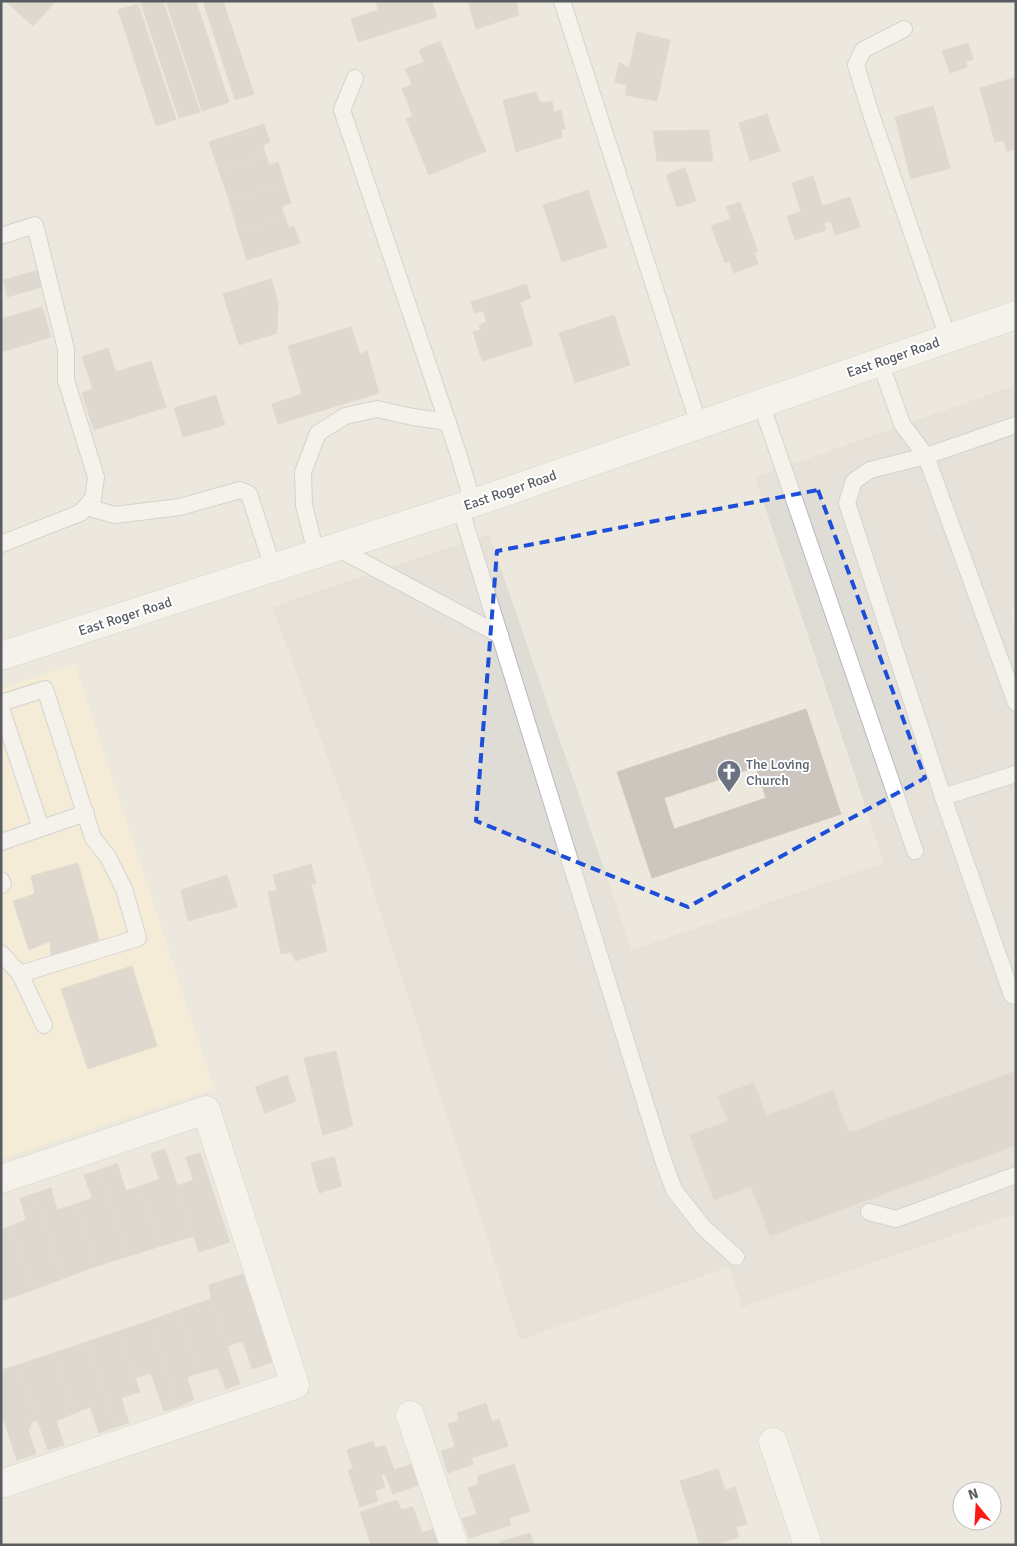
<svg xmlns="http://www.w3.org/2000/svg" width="1017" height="1546" font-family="Signika,sans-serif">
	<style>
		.commercial { fill: #fff2d0 }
		.industrial { fill: #dfdcd6 }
		.building { fill: #ccc6bf; stroke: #d2c9bb; fill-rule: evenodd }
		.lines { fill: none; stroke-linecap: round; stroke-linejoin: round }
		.service-casing { stroke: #b6babf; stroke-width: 18 }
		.minor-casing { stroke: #b6babf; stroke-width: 29 }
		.tertiary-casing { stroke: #b6babf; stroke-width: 29 }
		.service { stroke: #fff; stroke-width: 16 }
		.minor { stroke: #fff; stroke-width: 28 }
		.tertiary { stroke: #fff; stroke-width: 28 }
		.marked { fill: none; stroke: #1d4ed8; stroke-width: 4; stroke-dasharray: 10 6; stroke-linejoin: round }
		.labels { text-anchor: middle; stroke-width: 4; stroke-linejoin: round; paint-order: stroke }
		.street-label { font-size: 14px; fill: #575c61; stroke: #fff }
		.worship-label { font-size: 14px; fill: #5b616d; stroke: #fff; text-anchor: start }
	</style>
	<rect width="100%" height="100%" fill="#ede8dd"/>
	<polygon class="commercial" points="75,664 214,1089 1,1159 1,688"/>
	<polygon class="industrial" points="1016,385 1016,608 1010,610 1016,628 1016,1214 742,1307 729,1267 520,1340 350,819 272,607 489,534 632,950 884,863 755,477"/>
	<g class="building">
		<polygon points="5,1 56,1 33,26"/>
		<polygon points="145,1 163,1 200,112 179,118 141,3"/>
		<polygon points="166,1 196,1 229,102 202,111"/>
		<polygon points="203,1 223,1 254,94 235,100"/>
		<polygon points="376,1 432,1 437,17 358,42 351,19 378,10"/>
		<polygon points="468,1 516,1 519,15 476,29"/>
		<polygon points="138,4 176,119 156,126 118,10"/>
		<polygon points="637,32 670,40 657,101 625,95 627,85 615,82 619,62 629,68"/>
		<polygon points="440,41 486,151 429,175 406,119 413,116 402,89 412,84 405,69 424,62 419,50"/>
		<polygon points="968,43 973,59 966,62 967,67 950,73 942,51"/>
		<polygon points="1016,77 1016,149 1007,151 1004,140 995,142 980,88"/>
		<polygon points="535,92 541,103 552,101 554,112 561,110 565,129 561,129 562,137 516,152 503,100"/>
		<polygon points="933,106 950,168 911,179 895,117"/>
		<polygon points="767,114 780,151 750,161 739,123"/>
		<polygon points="264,124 270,142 263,145 266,155 219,171 209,142"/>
		<polygon points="709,130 713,161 657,161 653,131"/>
		<polygon points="266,155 269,165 278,162 284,182 229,200 219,171"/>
		<polygon points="685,168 696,201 677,207 666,175"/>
		<polygon points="813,176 822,206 850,197 860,227 835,235 831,221 824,223 826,230 795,240 787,216 801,212 792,183"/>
		<polygon points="284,182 291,203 281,207 285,217 238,232 229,200"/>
		<polygon points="588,190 607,247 562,262 543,205"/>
		<polygon points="740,202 758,252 754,252 758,264 734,273 729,261 725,263 711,226 731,219 726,207"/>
		<polygon points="285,217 289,228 294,226 300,243 247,260 238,232"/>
		<polygon points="39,270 45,286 7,297 4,280"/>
		<polygon points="271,279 278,302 277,333 239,345 223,294"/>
		<polygon points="526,284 531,298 520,302 533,345 482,361 473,332 481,330 479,325 487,322 483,311 474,313 471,302"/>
		<polygon points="42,307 51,337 1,352 1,319"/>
		<polygon points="614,315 630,365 575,383 559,333"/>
		<polygon points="351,327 360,354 367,351 379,393 278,424 272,404 302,394 288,346"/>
		<polygon points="108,348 116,372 151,361 166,407 94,430 82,393 93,389 82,357"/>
		<polygon points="216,395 225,425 183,437 174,408"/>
		<path d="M806,709L841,814L652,878L617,772ZM756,767L766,798L674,829L664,798Z"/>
		<polygon points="78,863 99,940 51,955 50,941 29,950 13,901 35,894 31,876"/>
		<polygon points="311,864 316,884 311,884 327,951 295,961 291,952 281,954 268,892 277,890 273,875"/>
		<polygon points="227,875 237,907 188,921 181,890"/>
		<polygon points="132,966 157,1046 88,1069 61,989"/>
		<polygon points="336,1051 353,1126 323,1135 304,1058"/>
		<polygon points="1016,1071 1016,1145 770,1236 751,1186 714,1200 690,1135 728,1121 718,1096 754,1083 766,1116 833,1091 849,1133"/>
		<polygon points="287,1075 296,1101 265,1113 255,1087"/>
		<polygon points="165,1149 194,1236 161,1246 140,1186 159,1179 151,1154"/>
		<polygon points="200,1153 230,1242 199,1252 177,1186 193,1180 186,1157"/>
		<polygon points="334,1157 342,1186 319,1193 311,1163"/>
		<polygon points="117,1163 126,1191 140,1186 161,1246 129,1256 100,1170"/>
		<polygon points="100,1170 129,1256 97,1266 76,1204 92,1198 84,1175"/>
		<polygon points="51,1188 57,1210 76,1204 97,1266 62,1279 36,1193"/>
		<polygon points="36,1193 62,1279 33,1290 11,1226 26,1220 20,1198"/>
		<polygon points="11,1226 33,1290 2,1301 1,1230"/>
		<polygon points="243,1274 272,1362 252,1369 243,1341 227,1346 211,1299 209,1285"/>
		<polygon points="211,1299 240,1384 226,1389 218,1368 199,1373 179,1310"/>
		<polygon points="179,1310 199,1373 187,1377 194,1400 178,1407 149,1321"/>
		<polygon points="149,1321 178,1407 164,1411 151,1373 135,1378 119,1331"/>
		<polygon points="119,1331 140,1392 121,1398 129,1423 116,1427 86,1342"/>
		<polygon points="86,1342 116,1427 99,1433 90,1407 75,1413 54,1353"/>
		<polygon points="54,1353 75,1413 56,1421 64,1445 48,1450 18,1365"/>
		<polygon points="18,1365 38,1420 30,1423 31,1428 28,1429 36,1454 17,1460 1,1412 1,1370"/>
		<polygon points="486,1403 492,1422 499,1419 508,1446 471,1458 474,1464 448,1473 441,1451 455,1447 448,1424 459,1420 457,1413"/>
		<polygon points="373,1441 375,1448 385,1445 394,1470 415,1463 422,1484 393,1494 385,1474 381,1475 385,1487 375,1491 378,1501 360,1507 348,1470 353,1468 347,1450"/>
		<polygon points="514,1464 530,1511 509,1518 511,1525 469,1538 462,1519 477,1514 468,1488 478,1485 478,1476"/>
		<polygon points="718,1469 725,1491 735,1487 747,1524 736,1527 739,1537 713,1545 700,1545 680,1481"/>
		<polygon points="397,1500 401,1510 413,1507 422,1533 433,1529 439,1545 371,1545 360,1512"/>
		<polygon points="530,1533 534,1545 501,1545 500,1542"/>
	</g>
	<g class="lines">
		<defs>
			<g id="service">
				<polyline points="562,1 699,425"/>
				<polyline points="904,29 863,50 856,65 870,111 948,338"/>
				<polyline points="355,78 342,110 458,453 473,503"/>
				<polyline points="1,236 35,225 66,349 66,380 96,477 93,499 80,513 1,544"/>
				<polyline points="880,362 902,424 926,456 1016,703"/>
				<polyline points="761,403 915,851"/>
				<polyline points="1016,425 926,456 870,470 854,481 847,503 943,797 1012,995 1016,996"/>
				<polyline points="86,507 115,515 180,507 240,490 249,494 273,568"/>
				<polyline points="460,507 663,1160 674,1190 703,1227 736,1257"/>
				<polyline points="335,547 500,635"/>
				<polyline points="316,553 304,505 303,472 318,433 345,416 377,409 413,417 448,422"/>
				<polyline points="1,703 45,689 93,838 108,857 124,889 138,938 20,974"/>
				<polyline points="1,708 41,828"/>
				<polyline points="943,797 1016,774"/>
				<polyline points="1,842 86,813"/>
				<polyline points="1,880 3,884 1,885"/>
				<polyline points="1,953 20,974 44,1025"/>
				<polyline points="869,1212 896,1219 1016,1175"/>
			</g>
			<g id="minor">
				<polyline points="1,1179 206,1110 295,1385 1,1484"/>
				<polyline points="410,1415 454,1545"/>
				<polyline points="773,1442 808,1545"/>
			</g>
			<polyline id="tertiary" points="1,656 482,500 1016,315"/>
		</defs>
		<use href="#service" class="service-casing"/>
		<use href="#minor" class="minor-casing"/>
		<use href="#tertiary" class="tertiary-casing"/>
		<use href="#service" class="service"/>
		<use href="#minor" class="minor"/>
		<use href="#tertiary" class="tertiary"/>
	</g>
	<path d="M0 0H1017V1546H0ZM818,490L925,778L688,907L476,821L497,551Z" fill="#ede8dd" fill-opacity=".55" fill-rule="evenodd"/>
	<path class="marked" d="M818,490L925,778L688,907L476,821L497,551Z"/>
	<defs>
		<symbol id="church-pin" viewBox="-11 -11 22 30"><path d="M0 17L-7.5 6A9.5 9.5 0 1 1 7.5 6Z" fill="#6b7280" stroke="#fff"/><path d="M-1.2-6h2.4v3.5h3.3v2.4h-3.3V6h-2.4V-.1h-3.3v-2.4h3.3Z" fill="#fff"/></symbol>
	</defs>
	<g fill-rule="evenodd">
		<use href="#church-pin" x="715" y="758" width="28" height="38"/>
	</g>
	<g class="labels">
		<g class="street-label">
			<text transform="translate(893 357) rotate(-19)" y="5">East Roger Road</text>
			<text transform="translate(510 490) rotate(-19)" y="5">East Roger Road</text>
			<text transform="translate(125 616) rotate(-18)" y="5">East Roger Road</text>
		</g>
		<g class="worship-label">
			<text x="746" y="769">The Loving<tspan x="746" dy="16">Church</tspan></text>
		</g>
	</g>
	<rect width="1017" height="1546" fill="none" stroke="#575c61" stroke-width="5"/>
	<g transform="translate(977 1506) rotate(342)"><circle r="24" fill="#ffffff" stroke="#bcbec0"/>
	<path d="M0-4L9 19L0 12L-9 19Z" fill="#fc1a14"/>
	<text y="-8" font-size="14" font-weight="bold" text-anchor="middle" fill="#575c61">N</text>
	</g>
</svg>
